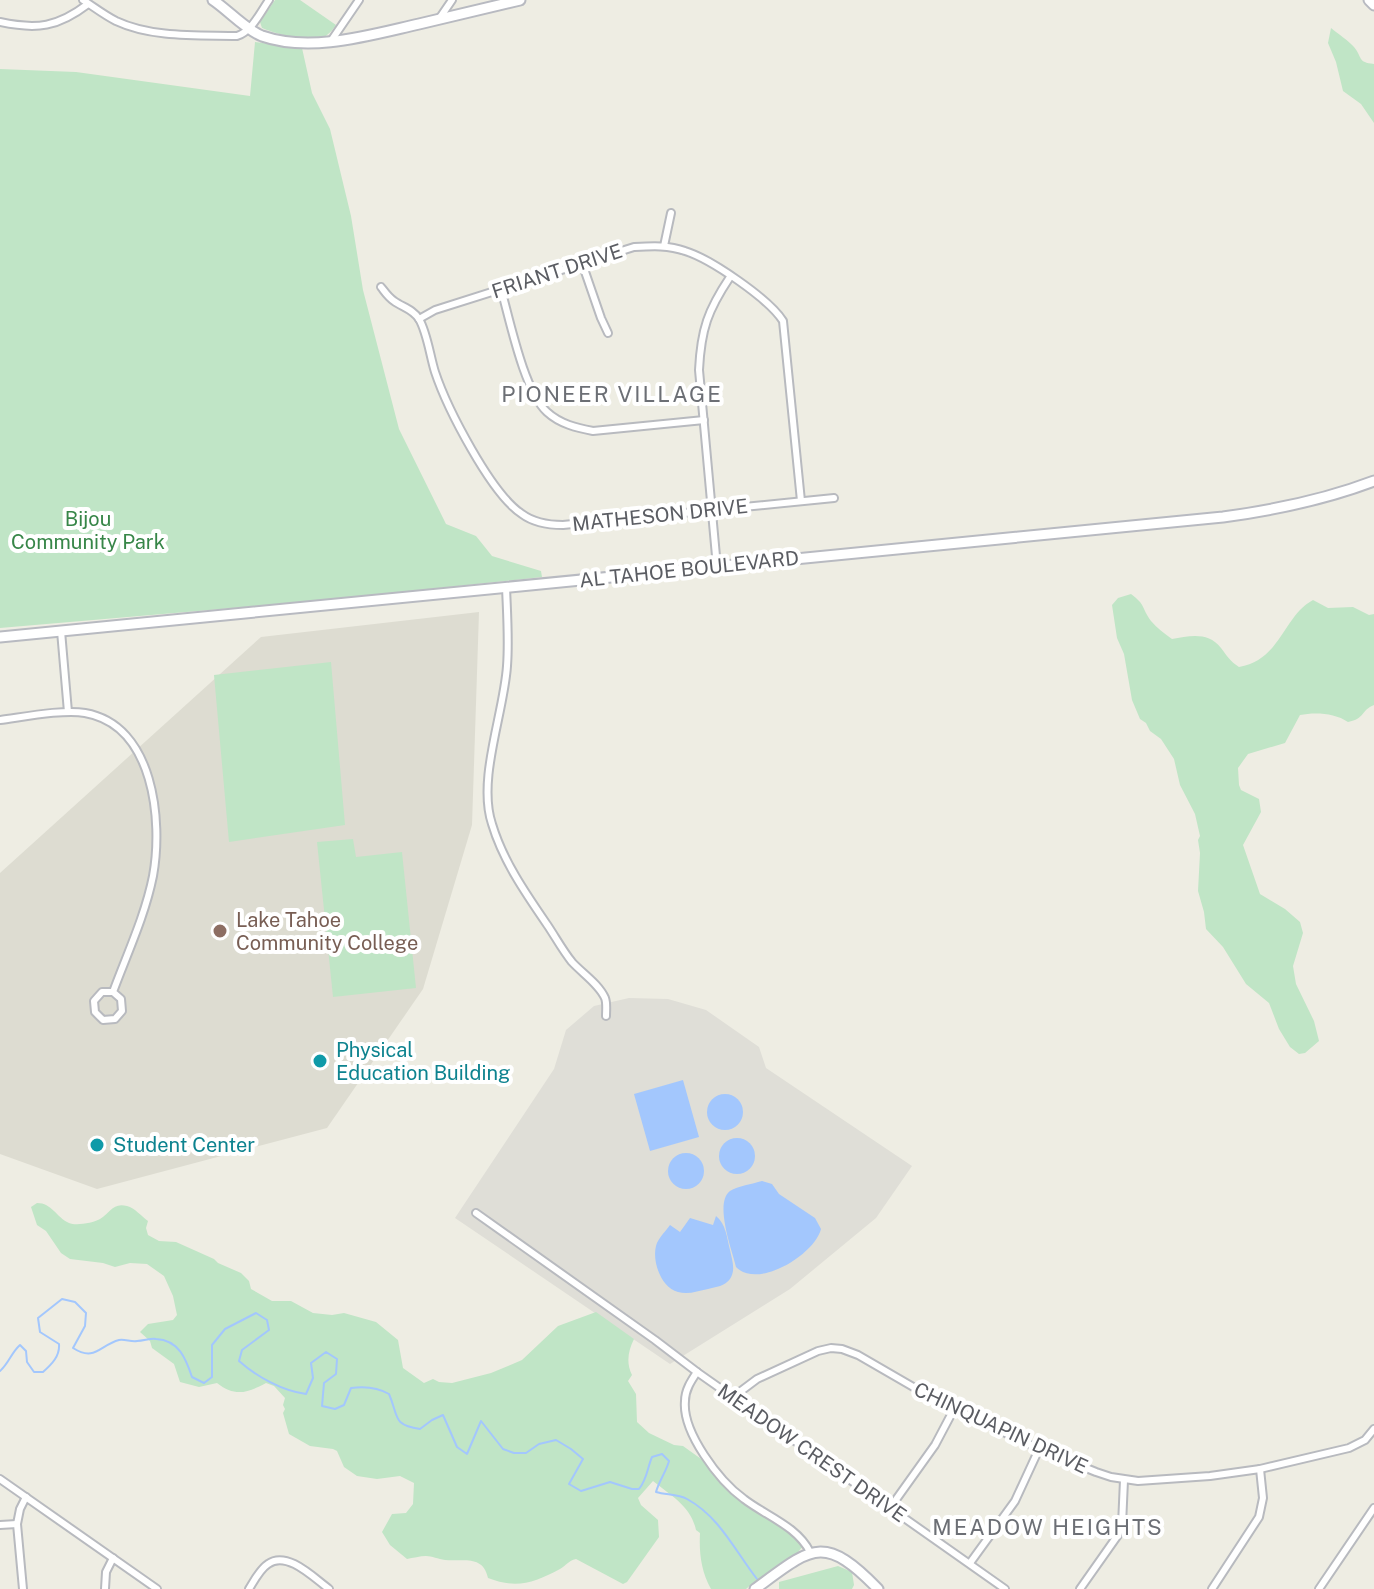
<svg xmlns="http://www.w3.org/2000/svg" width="1374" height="1589" font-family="'Public Sans',sans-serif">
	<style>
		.industrial { fill: #dfded7 }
		.education { fill: #dddcd1 }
		.green { fill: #c0e5c6 }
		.water { fill: #a3c7fd }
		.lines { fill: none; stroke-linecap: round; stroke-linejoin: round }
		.stream { stroke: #a3c7fd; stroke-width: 2 }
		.street-casing { stroke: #b8babf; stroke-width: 10 }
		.secondary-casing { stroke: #b8bac1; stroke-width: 13 }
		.street { stroke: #fff; stroke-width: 6 }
		.secondary { stroke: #fff; stroke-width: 9 }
		.education-dot { fill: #8d6e63; stroke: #fff; stroke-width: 3 }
		.culture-dot { fill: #0f9aa8; stroke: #fff; stroke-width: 3 }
		.labels { text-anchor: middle; stroke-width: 8; stroke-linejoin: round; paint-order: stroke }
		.street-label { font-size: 20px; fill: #5b5d63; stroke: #fff }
		.park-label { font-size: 20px; fill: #378648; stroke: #fff }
		.education-label { font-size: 20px; fill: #785e54; stroke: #fff; text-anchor: start }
		.culture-label { font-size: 20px; fill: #0d838f; stroke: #fff; text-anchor: start }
		.neighbourhood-label { font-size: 22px; letter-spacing: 2px; fill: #6c6f75; stroke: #fff }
	</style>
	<rect width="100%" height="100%" fill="#eeede3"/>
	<polygon class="industrial" points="629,998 668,999 706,1010 759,1047 766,1068 912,1166 876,1218 790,1289 670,1364 455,1218 554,1069 566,1030 594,1006"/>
	<polygon class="education" points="479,612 472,825 423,989 327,1128 97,1189 0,1154 0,873 261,637"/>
	<g class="green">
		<path d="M275,0H300L336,25C334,28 330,33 327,35C314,45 276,34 262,28L260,22Z"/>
		<path d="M1331,28C1338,34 1348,40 1354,47C1363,58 1357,62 1374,64V123L1361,104L1343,91L1336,62L1328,43Z"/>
		<polygon points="255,42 302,48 312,93 330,129 351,216 363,290 399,429 446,524 476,536 492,556 541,571 542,577 337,599 0,628 0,69 76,72 250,96"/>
		<path d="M1131,594C1146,605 1141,607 1151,621C1157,628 1164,633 1172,639C1189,636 1208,631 1221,648C1227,656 1230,661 1239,667C1281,660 1283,616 1313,600L1328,608L1353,607L1369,615L1374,614V705C1361,710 1365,719 1348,722C1335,713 1315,712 1300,715L1285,743L1248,754L1238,768L1239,785L1241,790L1259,799L1261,812L1243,845L1260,894L1285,909L1300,922L1303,933L1293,966L1296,984L1314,1021L1319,1041L1305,1053L1299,1054L1290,1047L1279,1029L1269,1003L1246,984L1223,947L1206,929L1204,912L1198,891L1200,853L1198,840L1200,836L1195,814L1180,785L1174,759L1161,739L1150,731L1146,723L1140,719L1132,700L1124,654L1117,638L1112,605L1118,598Z"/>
		<polygon points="331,662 345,825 229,842 214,675"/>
		<polygon points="353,839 356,857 402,852 416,988 333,997 317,842"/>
		<path d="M37,1203C52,1203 56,1217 69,1223C76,1226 93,1223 100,1219C110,1213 113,1202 127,1206C135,1208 141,1216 148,1221L146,1228L148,1235L159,1241L176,1242L214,1259L218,1263L241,1273L249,1281L251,1289L272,1301H291L313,1313L332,1315L344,1313L376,1322L398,1340L403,1368L424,1383L433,1379L439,1382L452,1383L491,1373L508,1366L522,1360L558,1326L596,1312L634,1339C628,1351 626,1363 632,1375L628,1381L636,1394L637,1422L649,1433L674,1445L683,1446L711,1466L767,1518L786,1521L795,1527L803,1546C789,1566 763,1574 746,1589H711C701,1571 699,1553 700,1533L696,1530C691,1506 671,1496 653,1481L638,1498L641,1505L658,1520L659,1537L627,1582L623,1584L576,1559C568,1561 567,1565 560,1569C534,1583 516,1589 488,1578C483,1554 462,1562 445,1560C438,1559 432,1556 426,1556C420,1556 413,1558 407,1559L390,1545L382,1532L392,1514L406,1513L413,1504L414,1483L400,1476L377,1479L357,1476L344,1467L337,1451L333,1449L310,1446L289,1434L283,1413L285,1409L283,1405L285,1398L274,1386L266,1383C247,1393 235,1397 217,1383L199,1387L180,1382L174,1364L152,1348L150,1341L140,1332L148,1324L173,1320L177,1315L173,1296L164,1276L147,1264L130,1263L115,1267L103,1263L70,1259L61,1253L46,1231L37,1225L31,1207Z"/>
		<polygon points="838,1566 852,1572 854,1585 852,1589 779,1589 779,1582"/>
	</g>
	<g class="water">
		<polygon points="683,1080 699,1137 650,1151 634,1094"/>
		<circle cx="725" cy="1112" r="18"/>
		<circle cx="737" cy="1156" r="18"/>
		<circle cx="686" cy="1171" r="18"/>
		<path d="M762,1181L772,1184L779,1194L815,1218L821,1229C815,1254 758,1290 736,1267C732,1250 714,1203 730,1191C738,1186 752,1184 762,1181Z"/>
		<path d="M716,1216C726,1224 727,1238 730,1250C732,1260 736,1270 730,1279C725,1286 716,1287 708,1289C698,1291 688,1295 678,1292C661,1288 652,1261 656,1246C658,1238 666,1231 670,1225L680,1232L690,1218L713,1225Z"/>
	</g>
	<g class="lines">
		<path class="stream" d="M0,1371C9,1363 11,1353 20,1345L26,1351L27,1362L34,1372H43C52,1364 60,1356 59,1344L40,1332L38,1318L62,1299L75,1302L86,1313L85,1326L73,1348C95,1362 100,1345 119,1340C125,1339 131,1342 137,1341C144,1341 150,1338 156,1339C179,1340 186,1359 192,1377L204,1383L212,1377V1345L225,1329L256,1313L267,1320L269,1330L242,1350L239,1361C257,1377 283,1391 306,1394L313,1378L311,1363L326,1352L337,1359L336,1374L324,1383L322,1406L335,1409L344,1405L351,1388C365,1386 377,1387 389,1394C399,1417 392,1425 420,1429L432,1420L443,1415L457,1447L467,1454L481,1421L503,1449L514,1453H526L539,1444L556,1440L571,1449L583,1459L569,1484L581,1491L610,1482L632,1489H639C647,1479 647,1469 652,1457L662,1454L669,1461C666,1472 659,1481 656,1492C666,1495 678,1494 687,1499C720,1517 735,1551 757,1579"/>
		<defs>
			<g id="street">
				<path d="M83,0C94,7 104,15 116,21C152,38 198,35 237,36C252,31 260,13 269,0"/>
				<polyline points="439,19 452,0"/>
				<path d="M0,22C37,30 58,27 88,4"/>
				<polyline points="331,41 359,0"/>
				<polyline points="664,246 671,213"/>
				<polyline points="582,263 601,318 608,333"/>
				<path d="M381,287C385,292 388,297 394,301C402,307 413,309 419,319C427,332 430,356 435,372C447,408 491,494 522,514C534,523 548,525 563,525L834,498"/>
				<path d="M501,289C510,321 524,391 547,412C560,424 577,428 593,431L704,420"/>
				<path d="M419,319L435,310L634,247C652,246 669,245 685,251C711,259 769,299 783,321L801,501"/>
				<path d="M717,567L699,370C701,329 708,310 730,277"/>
				<path d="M506,587C507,613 509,640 507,666C504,713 477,779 492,824C503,861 526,894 548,926C556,938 563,951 572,962C582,973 599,984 605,998C607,1003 606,1010 606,1016"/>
				<polyline points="61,631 68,712"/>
				<path d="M0,720C23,717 64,709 85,713C154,725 163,821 153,876C145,916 127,954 113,992H102L94,1001L95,1012L103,1020L115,1019L122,1011L121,999L113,992"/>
				<polyline points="476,1213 655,1340 697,1372 1005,1589"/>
				<path d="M697,1372C691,1381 685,1390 685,1401C682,1432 719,1481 744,1499C766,1516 797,1526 810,1552"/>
				<polyline points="733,1397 757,1379 818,1351 831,1348 842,1349 858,1355 934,1399 1039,1449 1096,1472 1111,1477 1138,1481 1210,1476 1260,1469 1349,1448 1365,1440 1374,1429"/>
				<polyline points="0,1479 157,1589"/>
				<polyline points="890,1508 935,1445 954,1409"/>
				<polyline points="0,1525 17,1524"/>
				<polyline points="970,1563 1015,1501 1039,1449"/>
				<polyline points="23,1589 17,1524 20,1509 26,1497"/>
				<polyline points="105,1589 106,1572 113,1558"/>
				<path d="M249,1589C254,1581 260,1569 268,1564C287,1550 314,1578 329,1589"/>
				<polyline points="1080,1589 1118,1535 1122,1525 1124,1480"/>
				<polyline points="1212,1589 1259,1517 1263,1498 1260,1469"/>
				<polyline points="1319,1589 1374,1508"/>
			</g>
			<g id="secondary">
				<path d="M213,0C228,10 246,30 262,36C311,53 370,35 419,24C453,16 487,8 520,0"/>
				<polyline points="1369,0 1374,5"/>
				<path d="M0,637L1223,517C1275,510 1324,500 1374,481"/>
				<path d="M755,1589C811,1548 823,1532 878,1589"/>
			</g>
		</defs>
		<use href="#street" class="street-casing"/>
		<use href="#secondary" class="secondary-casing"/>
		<use href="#street" class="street"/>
		<use href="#secondary" class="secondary"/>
	</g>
	<circle class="education-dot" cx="220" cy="931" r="8"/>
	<g class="culture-dot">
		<circle cx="320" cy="1061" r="8"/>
		<circle cx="97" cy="1145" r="8"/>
	</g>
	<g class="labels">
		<g class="street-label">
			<text transform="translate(557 271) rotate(-18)" y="7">FRIANT DRIVE</text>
			<text transform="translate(660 515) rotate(-6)" y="7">MATHESON DRIVE</text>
			<text transform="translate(689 569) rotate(-6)" y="7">AL TAHOE BOULEVARD</text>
			<text transform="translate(1001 1428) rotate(25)" y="7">CHINQUAPIN DRIVE</text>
			<text transform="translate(812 1453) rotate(35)" y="7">MEADOW CREST DRIVE</text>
		</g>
		<g class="park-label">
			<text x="88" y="526">Bijou<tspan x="88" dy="23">Community Park</tspan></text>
		</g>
		<g class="education-label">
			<text x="236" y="927">Lake Tahoe<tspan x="236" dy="23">Community College</tspan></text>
		</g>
		<g class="culture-label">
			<text x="336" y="1057">Physical<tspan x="336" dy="23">Education Building</tspan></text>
			<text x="113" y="1152">Student Center</text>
		</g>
		<g class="neighbourhood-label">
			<text x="612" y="402">PIONEER VILLAGE</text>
			<text x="1048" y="1535">MEADOW HEIGHTS</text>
		</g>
	</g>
</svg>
